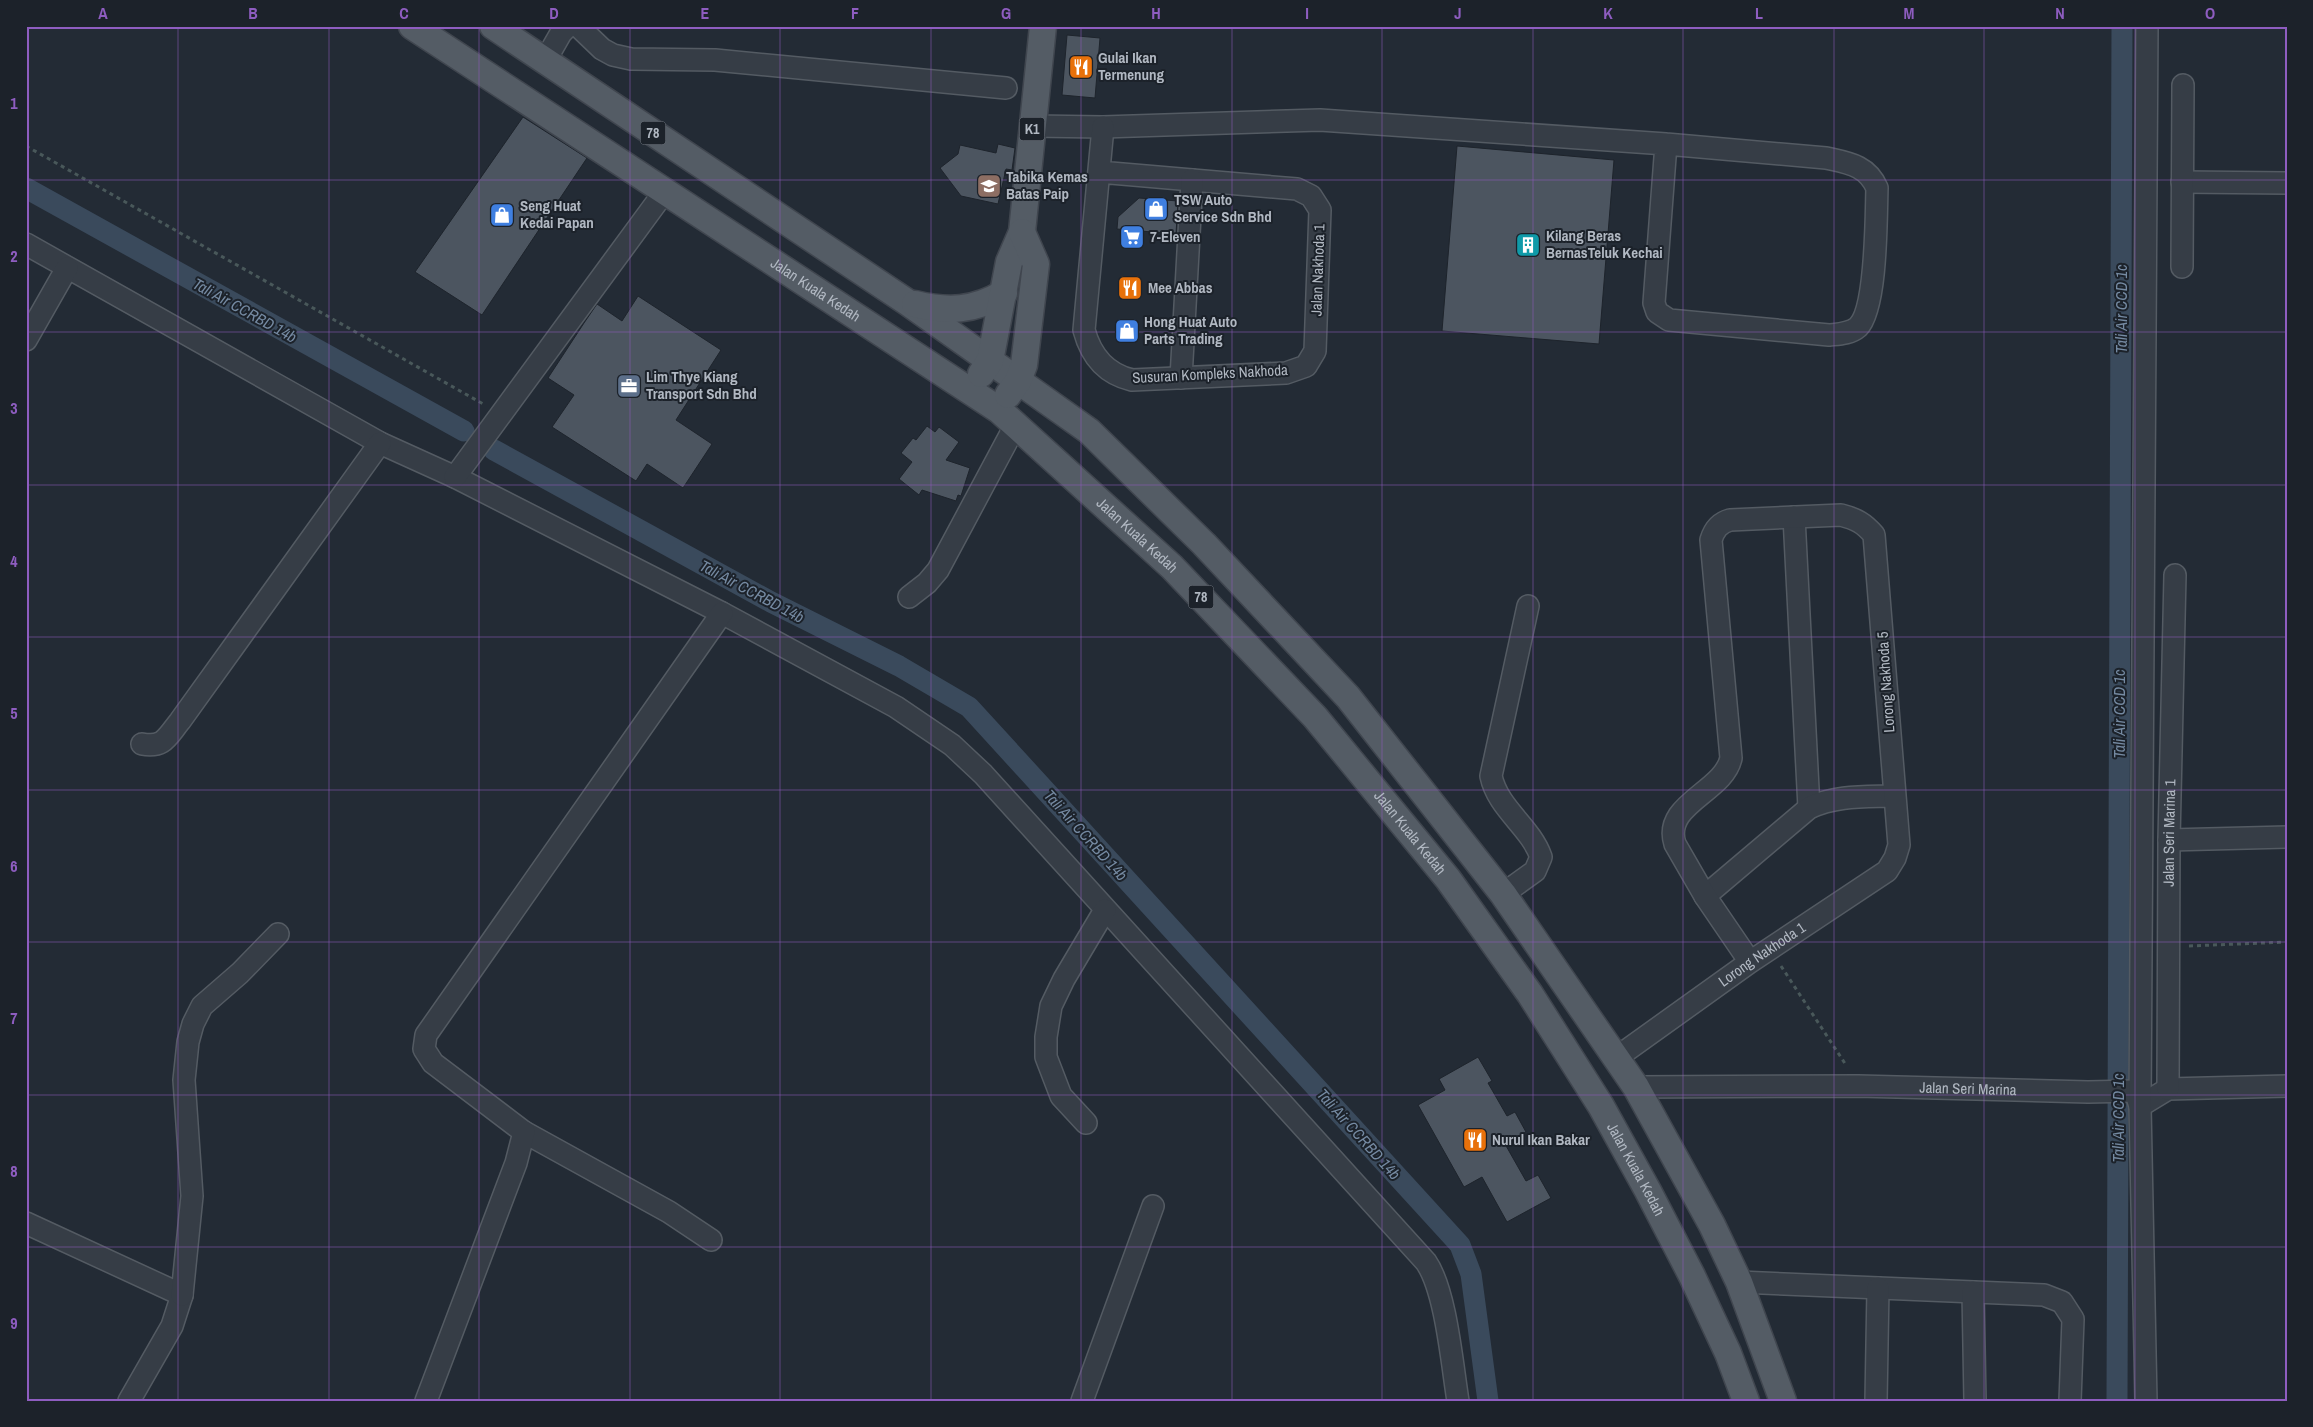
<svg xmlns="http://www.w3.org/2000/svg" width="2313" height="1427" font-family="'Archivo Narrow',sans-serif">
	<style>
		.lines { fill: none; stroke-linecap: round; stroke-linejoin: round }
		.canal { stroke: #3a4a5c; stroke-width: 21 }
		.building { fill: #4c5560; stroke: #1e242c }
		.minor-casing { stroke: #545b63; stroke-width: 24 }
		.major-casing { stroke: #40464f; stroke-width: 29 }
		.path { stroke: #49585a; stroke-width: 3; stroke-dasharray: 4 4; stroke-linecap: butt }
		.minor { stroke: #363d46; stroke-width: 21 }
		.major { stroke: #545c65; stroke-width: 26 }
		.grid { fill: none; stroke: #8e5dc0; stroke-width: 1; stroke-opacity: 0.55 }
		.labels { text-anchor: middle; stroke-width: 4; stroke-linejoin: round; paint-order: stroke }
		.shield { fill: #1c222a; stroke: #848b94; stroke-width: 1 }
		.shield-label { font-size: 14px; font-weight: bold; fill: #b1b8c2 }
		.poi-label { font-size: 15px; font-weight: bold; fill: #b1b8c2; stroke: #1c222a; text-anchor: start }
		.street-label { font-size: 15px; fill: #b1b8c2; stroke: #1c222a }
		.water-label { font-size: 16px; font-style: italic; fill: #758aa2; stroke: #1c222a }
		.neatline { fill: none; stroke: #8e5dc0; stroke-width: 2 }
		.grid-label { font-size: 16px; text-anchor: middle; font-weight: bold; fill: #8e5dc0 }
	</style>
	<rect width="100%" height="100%" fill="#232b35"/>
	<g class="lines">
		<g class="canal">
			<polyline points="26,188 464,431"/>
			<polyline points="494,450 771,602 899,666 969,707 1460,1245 1471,1274 1488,1401"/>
			<polyline points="2117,1401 2122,26"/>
		</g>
	</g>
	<g class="building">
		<polygon points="1067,35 1100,38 1095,98 1062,95"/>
		<polygon points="523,117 587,158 482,315 415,272"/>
		<polygon points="998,144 1015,148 1012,170 1006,169 998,204 961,196 940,168 958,154 960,145 996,153"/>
		<polygon points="1457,146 1614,160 1599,344 1442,331"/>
		<polygon points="1139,198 1178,201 1176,234 1117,229 1118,217"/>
		<polygon points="638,296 721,350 676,420 712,444 683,488 647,464 636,481 552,427 574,395 548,378 584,323 597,304 622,321"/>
		<polygon points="927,426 935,432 939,427 959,442 946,460 970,468 961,496 958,495 956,501 922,490 919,495 899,479 912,462 901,453 913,438 916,440"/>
		<polygon points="1478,1057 1492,1081 1488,1083 1507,1116 1515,1112 1526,1132 1505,1144 1526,1181 1538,1175 1551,1198 1507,1222 1482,1177 1464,1187 1418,1105 1445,1090 1439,1079"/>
	</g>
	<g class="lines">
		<defs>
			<g id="minor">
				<polyline points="578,26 602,49 613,55 631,59 715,60 1006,88"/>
				<polyline points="545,61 561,33 568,26"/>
				<path d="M1033,126L1103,127L1320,120L1666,144L1826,158C1848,163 1867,165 1877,188C1876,217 1877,308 1858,327C1850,334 1838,334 1829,335L1669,320L1657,312L1654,303L1666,144"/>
				<path d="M1099,172L1297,189L1311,196L1320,210L1315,351L1306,366L1286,373L1132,380C1106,374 1091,356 1084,330L1103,127"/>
				<polyline points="2182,182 2287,183"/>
				<path d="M26,244L380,443L455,477L722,613L896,707L952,745L983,774L1426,1262C1446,1291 1452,1364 1458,1401"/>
				<polyline points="2182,267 2183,85"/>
				<polyline points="26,340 67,268"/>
				<polyline points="1181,378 1192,180"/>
				<polyline points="455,477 665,191"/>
				<polyline points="1794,517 1809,808"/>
				<polyline points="909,597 927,583 938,570 1015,426"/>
				<path d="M142,744C164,748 167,737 180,721L380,443"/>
				<polyline points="2169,840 2287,837"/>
				<path d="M1503,894L1535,871L1541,857C1530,826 1498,809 1491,776L1528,606"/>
				<path d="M1705,896L1809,808C1836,795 1865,797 1894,796"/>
				<path id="s1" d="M1616,1058L1750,962L1887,871L1895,858L1899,845L1874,535C1864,523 1856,519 1841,515L1730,520C1719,523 1714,530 1711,540L1731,758C1724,792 1662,804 1675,844L1705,896L1750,962"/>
				<path id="s2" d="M1636,1087L1858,1086L2088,1092L2135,1091L2140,1106L2168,1089L2287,1086"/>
				<path id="s3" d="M2168,1089L2169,840L2175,575"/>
				<polyline points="1086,1123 1061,1096 1046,1057 1046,1037 1051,1006 1064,979 1105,910"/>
				<polyline points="524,1132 669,1212 711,1240"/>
				<polyline points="26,1223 182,1295 172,1326 129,1401"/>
				<polyline points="1739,1282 2044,1295 2062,1302 2073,1319 2070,1401"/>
				<polyline points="1973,1292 1975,1401"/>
				<polyline points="182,1295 192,1196 184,1080 188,1042 193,1024 202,1006 240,973 278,934"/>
				<polyline points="426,1401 516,1163 524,1132 433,1063 424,1049 426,1035 722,613"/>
				<polyline points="1082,1401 1153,1206"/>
				<polyline points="1876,1401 1878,1288"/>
				<polyline points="2146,1401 2140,1106 2147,26"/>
			</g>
			<g id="major">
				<path id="s4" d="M412,26L999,410L1172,567L1315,717L1448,879L1530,994L1601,1106L1648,1191L1692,1276L1728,1353L1746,1401"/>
				<polyline points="493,26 907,302 1089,431 1204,544 1348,697 1503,894 1636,1087 1712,1225 1739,1282 1783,1401"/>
				<path d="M915,304C948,312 974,311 1004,293"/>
				<polyline points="981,374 990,361 1009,262 1022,232 1043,26"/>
				<polyline points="1008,395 1018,381 1024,365 1036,264 1022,232"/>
			</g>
		</defs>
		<use href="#minor" class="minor-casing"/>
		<use href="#major" class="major-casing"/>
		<g class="path">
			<polyline points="26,146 485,405"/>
			<polyline points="2189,946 2287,942"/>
			<polyline points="1781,966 1846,1065"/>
		</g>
		<use href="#minor" class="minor"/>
		<use href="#major" class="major"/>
	</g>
	<path class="grid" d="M178,26V1401M329,26V1401M479,26V1401M630,26V1401M780,26V1401M931,26V1401M1081,26V1401M1232,26V1401M1382,26V1401M1533,26V1401M1683,26V1401M1834,26V1401M1984,26V1401M2135,26V1401M26,180H2287M26,332H2287M26,485H2287M26,637H2287M26,790H2287M26,942H2287M26,1095H2287M26,1247H2287"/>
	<defs>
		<symbol id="restaurant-square" viewBox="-11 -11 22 22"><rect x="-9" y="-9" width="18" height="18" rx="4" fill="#e8710a" stroke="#1c222a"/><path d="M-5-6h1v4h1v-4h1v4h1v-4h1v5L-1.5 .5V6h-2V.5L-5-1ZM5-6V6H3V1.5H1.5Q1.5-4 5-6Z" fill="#fff"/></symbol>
		<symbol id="school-square" viewBox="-11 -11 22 22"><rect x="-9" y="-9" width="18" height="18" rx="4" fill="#8d6e63" stroke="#1c222a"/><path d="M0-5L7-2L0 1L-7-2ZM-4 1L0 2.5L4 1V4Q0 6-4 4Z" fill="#fff"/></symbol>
		<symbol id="shop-square" viewBox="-11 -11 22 22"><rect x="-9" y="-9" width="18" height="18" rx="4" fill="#3f7fe0" stroke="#1c222a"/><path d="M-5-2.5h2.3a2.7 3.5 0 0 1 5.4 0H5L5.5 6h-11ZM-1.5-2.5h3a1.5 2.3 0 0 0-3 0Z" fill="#fff"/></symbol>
		<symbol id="supermarket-square" viewBox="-11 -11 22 22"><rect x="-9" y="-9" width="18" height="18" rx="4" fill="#3f7fe0" stroke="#1c222a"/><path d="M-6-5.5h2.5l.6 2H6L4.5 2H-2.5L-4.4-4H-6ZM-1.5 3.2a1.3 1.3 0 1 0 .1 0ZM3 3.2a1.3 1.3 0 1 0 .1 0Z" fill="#fff"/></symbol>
		<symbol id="building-square" viewBox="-11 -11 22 22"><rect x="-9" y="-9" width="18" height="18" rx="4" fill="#0f9aa8" stroke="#1c222a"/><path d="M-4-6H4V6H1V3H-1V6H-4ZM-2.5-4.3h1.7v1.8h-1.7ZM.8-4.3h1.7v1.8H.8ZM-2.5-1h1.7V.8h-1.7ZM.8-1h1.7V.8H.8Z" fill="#fff"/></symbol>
		<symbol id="office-square" viewBox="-11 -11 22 22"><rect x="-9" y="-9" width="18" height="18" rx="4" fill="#5c6f8a" stroke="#1c222a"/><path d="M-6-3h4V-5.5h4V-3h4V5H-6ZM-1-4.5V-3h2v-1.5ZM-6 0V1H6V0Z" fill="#fff"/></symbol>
	</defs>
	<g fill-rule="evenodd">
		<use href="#restaurant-square" x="1067" y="53" width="28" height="28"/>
		<use href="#school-square" x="975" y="172" width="28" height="28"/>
		<use href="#shop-square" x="1142" y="195" width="28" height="28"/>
		<use href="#shop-square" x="488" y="201" width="28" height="28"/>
		<use href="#supermarket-square" x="1118" y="223" width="28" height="28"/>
		<use href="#building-square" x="1514" y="231" width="28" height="28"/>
		<use href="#restaurant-square" x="1116" y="274" width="28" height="28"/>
		<use href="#shop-square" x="1113" y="317" width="28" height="28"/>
		<use href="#office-square" x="615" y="372" width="28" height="28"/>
		<use href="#restaurant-square" x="1461" y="1126" width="28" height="28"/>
	</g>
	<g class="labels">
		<g class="shield">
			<rect x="1019.5" y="117.5" width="25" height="23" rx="4"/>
			<rect x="640.5" y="121.5" width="25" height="23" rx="4"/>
			<rect x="1188.5" y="585.5" width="25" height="23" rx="4"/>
		</g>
		<g class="shield-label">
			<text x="1032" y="134">K1</text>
			<text x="653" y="138">78</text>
			<text x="1201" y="602">78</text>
		</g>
		<g class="poi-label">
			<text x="1098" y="63">Gulai Ikan<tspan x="1098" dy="17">Termenung</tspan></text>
			<text x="1006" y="182">Tabika Kemas<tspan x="1006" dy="17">Batas Paip</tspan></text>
			<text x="1174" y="205">TSW Auto<tspan x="1174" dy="17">Service Sdn Bhd</tspan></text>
			<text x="520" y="211">Seng Huat<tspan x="520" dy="17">Kedai Papan</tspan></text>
			<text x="1546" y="241">Kilang Beras<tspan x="1546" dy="17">BernasTeluk Kechai</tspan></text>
			<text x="1150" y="242">7-Eleven</text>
			<text x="1148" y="293">Mee Abbas</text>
			<text x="1144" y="327">Hong Huat Auto<tspan x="1144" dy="17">Parts Trading</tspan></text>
			<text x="646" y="382">Lim Thye Kiang<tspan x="646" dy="17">Transport Sdn Bhd</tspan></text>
			<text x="1492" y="1145">Nurul Ikan Bakar</text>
		</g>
		<g class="street-label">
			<text transform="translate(1318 270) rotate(-88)" y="5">Jalan Nakhoda 1</text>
			<text dy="5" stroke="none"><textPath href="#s4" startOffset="482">Jalan Kuala Kedah</textPath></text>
			<text transform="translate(1210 374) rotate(-3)" y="5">Susuran Kompleks Nakhoda</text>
			<text dy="5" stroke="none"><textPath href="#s4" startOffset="888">Jalan Kuala Kedah</textPath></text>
			<text transform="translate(1886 682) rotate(-94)" y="5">Lorong Nakhoda 5</text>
			<text dy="5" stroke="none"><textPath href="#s3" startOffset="256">Jalan Seri Marina 1</textPath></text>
			<text dy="5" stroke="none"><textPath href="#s4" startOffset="1292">Jalan Kuala Kedah</textPath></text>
			<text dy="5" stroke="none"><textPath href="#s1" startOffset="179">Lorong Nakhoda 1</textPath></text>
			<text dy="5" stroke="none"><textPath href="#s2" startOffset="332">Jalan Seri Marina</textPath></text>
			<text dy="5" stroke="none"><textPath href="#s4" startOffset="1698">Jalan Kuala Kedah</textPath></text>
		</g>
		<g class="water-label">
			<text transform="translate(2121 309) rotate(-90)" y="6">Tali Air CCD 1c</text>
			<text transform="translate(245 310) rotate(29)" y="6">Tali Air CCRBD 14b</text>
			<text transform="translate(752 591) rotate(28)" y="6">Tali Air CCRBD 14b</text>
			<text transform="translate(2119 714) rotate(-90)" y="6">Tali Air CCD 1c</text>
			<text transform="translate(1086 835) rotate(48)" y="6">Tali Air CCRBD 14b</text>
			<text transform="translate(2118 1118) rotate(-90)" y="6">Tali Air CCD 1c</text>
			<text transform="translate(1359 1134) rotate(48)" y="6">Tali Air CCRBD 14b</text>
		</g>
	</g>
	<rect width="2313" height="1427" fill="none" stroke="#1c222a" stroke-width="55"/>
	<rect x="28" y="28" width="2258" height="1372" class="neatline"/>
	<g class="grid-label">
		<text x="103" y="19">A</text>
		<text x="253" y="19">B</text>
		<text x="404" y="19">C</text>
		<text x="554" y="19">D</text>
		<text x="705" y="19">E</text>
		<text x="855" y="19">F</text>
		<text x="1006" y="19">G</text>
		<text x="1156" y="19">H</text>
		<text x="1307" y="19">I</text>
		<text x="1458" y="19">J</text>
		<text x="1608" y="19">K</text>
		<text x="1759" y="19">L</text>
		<text x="1909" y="19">M</text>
		<text x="2060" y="19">N</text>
		<text x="2210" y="19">O</text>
		<text x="14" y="109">1</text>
		<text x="14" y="262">2</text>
		<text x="14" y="414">3</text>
		<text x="14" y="567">4</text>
		<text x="14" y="719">5</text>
		<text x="14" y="872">6</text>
		<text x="14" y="1024">7</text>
		<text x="14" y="1177">8</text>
		<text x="14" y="1329">9</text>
	</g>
</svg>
